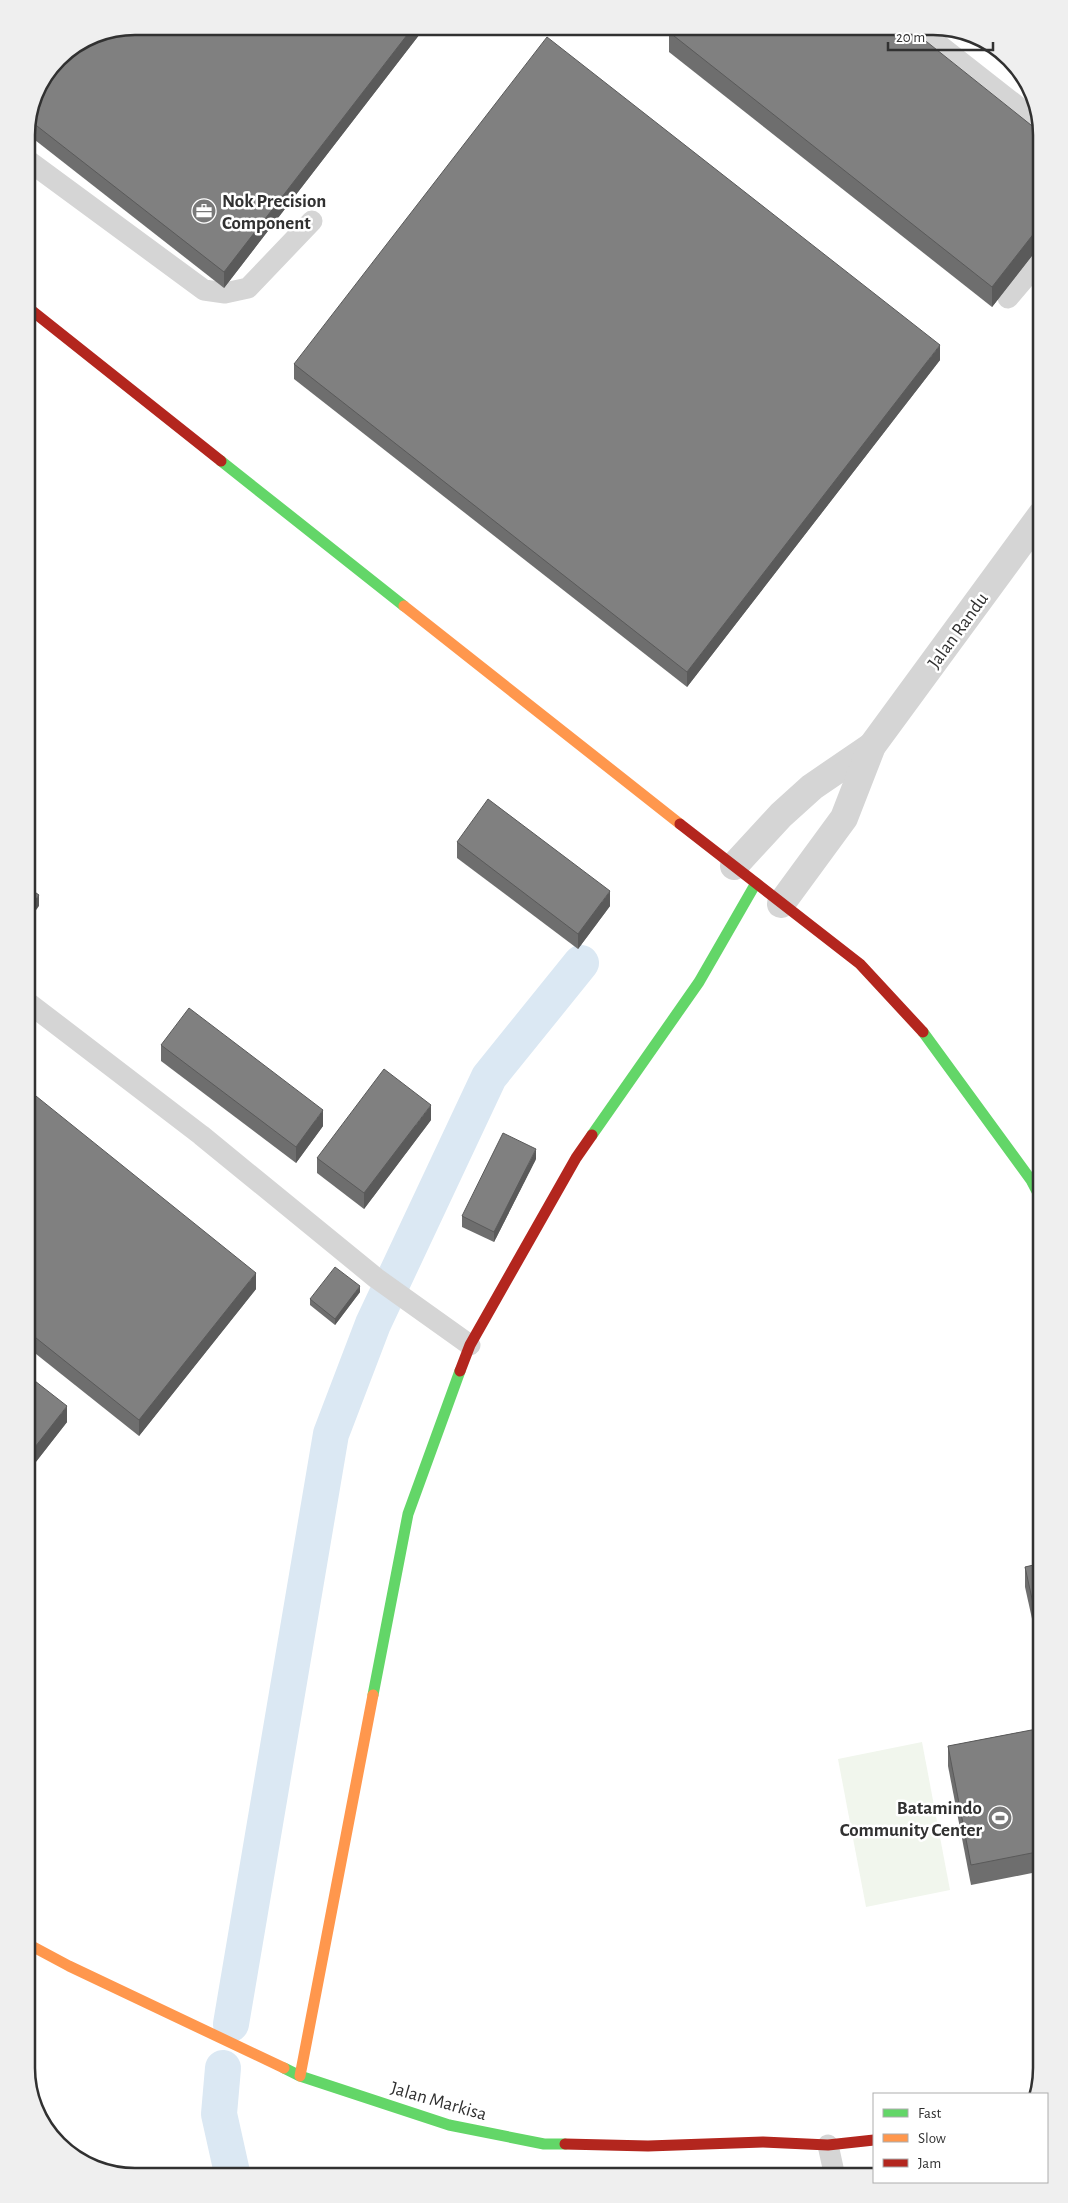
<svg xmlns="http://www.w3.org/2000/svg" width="1068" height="2203" font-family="'Alegreya Sans',sans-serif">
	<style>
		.green { fill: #f1f6ed }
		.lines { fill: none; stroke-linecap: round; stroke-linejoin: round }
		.canal { stroke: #dbe8f3; stroke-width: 36 }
		.lane { stroke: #d5d5d5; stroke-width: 21 }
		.street { stroke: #d5d5d5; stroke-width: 28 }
		.fast { stroke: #63d668; stroke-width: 11 }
		.slow { stroke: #ff974d; stroke-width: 11 }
		.jam { stroke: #b3261e; stroke-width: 11 }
		.wall { fill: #6e6e6e }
		.shaded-wall { fill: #5a5a5a }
		.building { fill: #808080; stroke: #5a5a5a }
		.labels { text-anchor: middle; stroke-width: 5; stroke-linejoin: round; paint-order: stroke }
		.poi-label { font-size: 19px; font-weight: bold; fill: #313131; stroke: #fff; text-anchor: start }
		.street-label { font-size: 19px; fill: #313131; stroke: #fff }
		.rim { fill: none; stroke: #313131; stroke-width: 2.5 }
	</style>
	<rect width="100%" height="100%" fill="#fff"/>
	<polygon class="green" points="922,1742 950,1890 866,1907 838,1759"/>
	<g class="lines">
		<g class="canal">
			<polyline points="231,2024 331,1434 373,1324 489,1077 581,963"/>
			<polyline points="223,2068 219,2114 233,2177"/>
		</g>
		<g class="lane">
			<polyline points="915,26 1040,124"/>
			<polyline points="26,159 204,290 225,293 248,288 312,221"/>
			<polyline points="1008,298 1042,258"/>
			<polyline points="26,1001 201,1135 376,1278 470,1345"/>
			<polyline points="828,2145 835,2177"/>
		</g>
		<g class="street">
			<polyline points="734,866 781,815 812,787 872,746"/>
			<polyline points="781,904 844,818 872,746 1042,514"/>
		</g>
		<g class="fast">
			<polyline points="221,461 404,606"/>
			<polyline points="923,1032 1031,1180 1042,1201"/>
			<polyline points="592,1135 699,982 756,883"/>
			<polyline points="373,1695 408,1514 460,1371"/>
			<polyline points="284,2068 300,2076 449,2125 544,2144 565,2144"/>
		</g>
		<g class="slow">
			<polyline points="404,606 680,824"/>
			<polyline points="26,1943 69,1966 284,2068"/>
			<polyline points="300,2076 373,1695"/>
		</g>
		<g class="jam">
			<polyline points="26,306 221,461"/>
			<polyline points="680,824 860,964 923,1032"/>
			<polyline points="460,1371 470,1345 576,1158 592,1135"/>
			<polyline points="565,2144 648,2146 763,2142 828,2145 874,2140"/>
		</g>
	</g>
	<g class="wall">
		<polygon points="426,26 224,288 26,133 26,128 35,93"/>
		<polygon points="669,32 1042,135 1042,243 992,307 669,52"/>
		<polygon points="940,360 687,687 294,379 294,364"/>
		<polygon points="457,842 610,906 578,949 457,858"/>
		<polygon points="161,1045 323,1126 296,1163 161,1061"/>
		<polygon points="26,1088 256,1289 139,1436 26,1346"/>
		<polygon points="431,1120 364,1209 317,1173 317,1158"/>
		<polygon points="536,1159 494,1242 462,1227 462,1216"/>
		<polygon points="360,1292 335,1325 310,1305 310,1299"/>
		<polygon points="26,1374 67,1422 28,1472 26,1470"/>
		<polygon points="1042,1563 1042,1664 1025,1587 1025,1567"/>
		<polygon points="1042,1728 1042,1871 971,1885 948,1766 948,1746"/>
	</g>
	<g class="shaded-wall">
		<polygon points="414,26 426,26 224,288 224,272"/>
		<polygon points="1042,223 1042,243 992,307 992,287"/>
		<polygon points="940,345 940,360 687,687 687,672"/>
		<polygon points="610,891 610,906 578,949 578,934"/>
		<polygon points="39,895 39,906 26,924 26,913"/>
		<polygon points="431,1105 431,1120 364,1209 364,1193"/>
		<polygon points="323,1110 323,1126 296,1163 296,1147"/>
		<polygon points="536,1149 536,1159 494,1242 494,1232"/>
		<polygon points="256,1273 256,1289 139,1436 139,1420"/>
		<polygon points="360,1286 360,1292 335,1325 335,1319"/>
		<polygon points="67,1406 67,1422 28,1472 28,1456"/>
	</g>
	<g class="building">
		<polygon points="135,26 414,26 224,272 28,119 35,93 58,58 94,34"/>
		<polygon points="673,26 907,26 1041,133 1042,223 992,287 669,32"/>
		<polygon points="547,37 940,345 687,672 294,364"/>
		<polygon points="488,799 610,891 578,934 457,842"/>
		<polygon points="26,886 39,895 26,913"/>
		<polygon points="189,1008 323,1110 296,1147 161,1045"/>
		<polygon points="384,1069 431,1105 364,1193 317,1158"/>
		<polygon points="26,1088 256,1273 139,1420 26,1330"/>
		<polygon points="503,1133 536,1149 494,1232 462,1216"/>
		<polygon points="335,1267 360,1286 335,1319 310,1299"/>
		<polygon points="26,1374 67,1406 28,1456 26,1455"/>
		<polygon points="1042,1563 1042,1644 1025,1567"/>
		<polygon points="1042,1728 1042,1851 971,1865 948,1746"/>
	</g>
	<defs>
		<symbol id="office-disc" viewBox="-11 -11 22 22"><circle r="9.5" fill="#797979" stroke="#fff"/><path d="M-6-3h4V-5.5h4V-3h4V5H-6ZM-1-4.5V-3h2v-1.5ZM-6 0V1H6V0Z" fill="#fff"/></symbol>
		<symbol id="stadium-disc" viewBox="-11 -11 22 22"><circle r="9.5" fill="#797979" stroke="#fff"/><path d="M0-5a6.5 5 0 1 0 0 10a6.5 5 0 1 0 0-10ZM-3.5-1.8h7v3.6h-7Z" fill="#fff"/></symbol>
	</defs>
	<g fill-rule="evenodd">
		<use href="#office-disc" x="190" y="197" width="28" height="28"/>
		<use href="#stadium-disc" x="986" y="1804" width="28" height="28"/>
	</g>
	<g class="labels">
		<g class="poi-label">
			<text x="222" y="207">Nok Precision<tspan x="222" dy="22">Component</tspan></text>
			<text x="982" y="1814" text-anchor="end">Batamindo<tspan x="982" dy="22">Community Center</tspan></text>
		</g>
		<g class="street-label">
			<text transform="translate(957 630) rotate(-54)" y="7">Jalan Randu</text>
			<text transform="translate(439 2100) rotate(16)" y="7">Jalan Markisa</text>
		</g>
	</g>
	<path d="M0 0H1068V2203H0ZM135 35H933A100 100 0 0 1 1033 135V2068A100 100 0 0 1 933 2168H135A100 100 0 0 1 35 2068V135A100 100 0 0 1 135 35Z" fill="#efefef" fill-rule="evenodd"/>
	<path class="rim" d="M135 35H933A100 100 0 0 1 1033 135V2068A100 100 0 0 1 933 2168H135A100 100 0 0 1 35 2068V135A100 100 0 0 1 135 35Z"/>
	<rect x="873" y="2093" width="175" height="90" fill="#ffffff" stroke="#adadad"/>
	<rect x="883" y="2109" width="25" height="8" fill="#63d668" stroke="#adadad"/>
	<text x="918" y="2118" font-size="15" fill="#313131">Fast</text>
	<rect x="883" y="2134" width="25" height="8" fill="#ff974d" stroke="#adadad"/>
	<text x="918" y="2143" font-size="15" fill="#313131">Slow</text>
	<rect x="883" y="2159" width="25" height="8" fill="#b3261e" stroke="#adadad"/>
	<text x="918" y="2168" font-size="15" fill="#313131">Jam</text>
	<path d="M888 42v8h105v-8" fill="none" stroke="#313131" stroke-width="2.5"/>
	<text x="896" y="42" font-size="15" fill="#313131" stroke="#ffffff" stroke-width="4" paint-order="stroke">20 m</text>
</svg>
